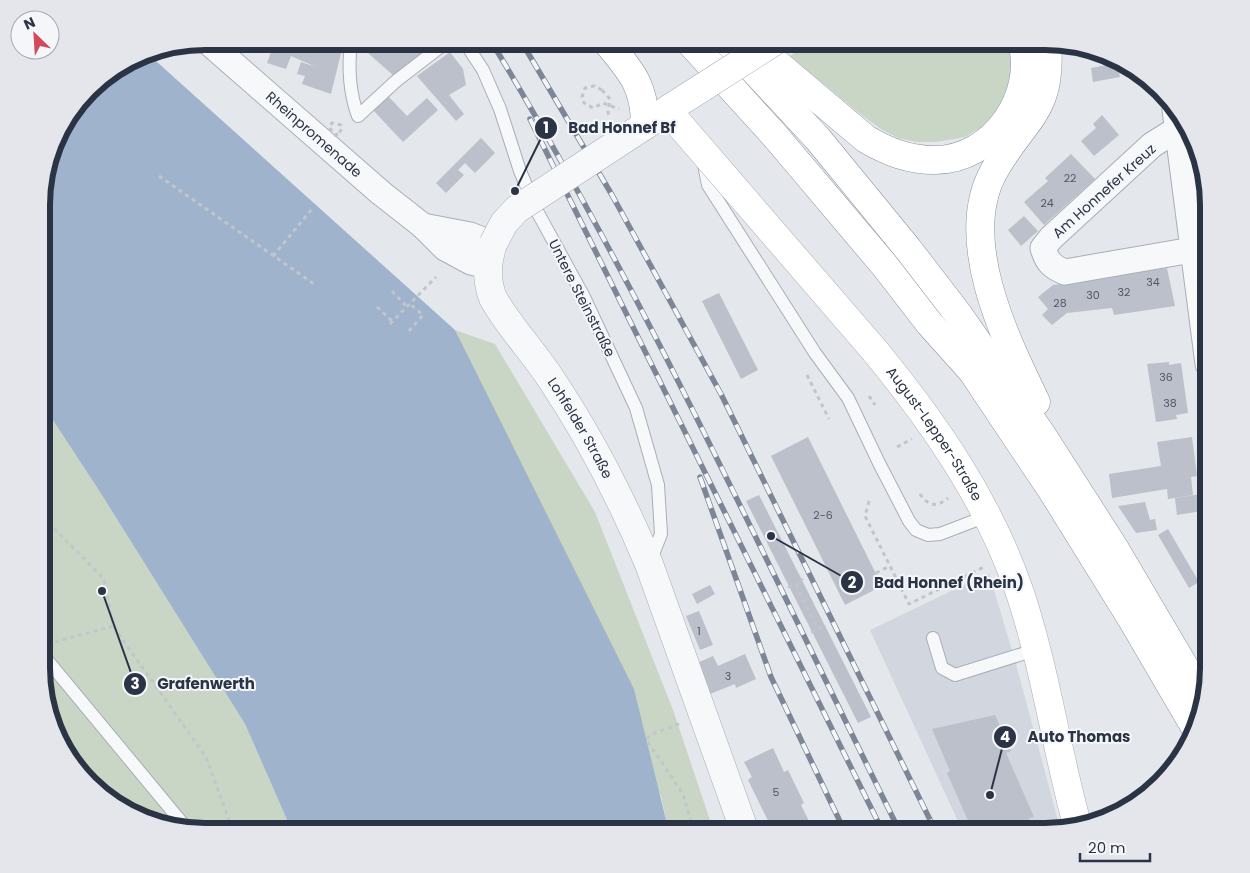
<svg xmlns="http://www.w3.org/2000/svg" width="1250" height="873" font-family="Poppins,sans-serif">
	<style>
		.built { fill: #d2d6de }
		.green { fill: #c9d6c5 }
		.water { fill: #9fb4cc }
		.building { fill: #bbc0ca }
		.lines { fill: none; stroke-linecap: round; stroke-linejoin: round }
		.service-casing { stroke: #a9aeb7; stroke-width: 14 }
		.minor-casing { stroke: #a9aeb7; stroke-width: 27 }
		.tertiary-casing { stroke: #a9aeb7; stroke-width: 29 }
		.secondary-casing { stroke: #a9aeb7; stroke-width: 29 }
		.trunk-casing { stroke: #8b94a3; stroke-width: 29 }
		.path { stroke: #c2c5cb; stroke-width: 3; stroke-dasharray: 4 4; stroke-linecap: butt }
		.service { stroke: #f7f8fa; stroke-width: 12 }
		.minor { stroke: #f7f8fa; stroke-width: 25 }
		.tertiary { stroke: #f7f8fa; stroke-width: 28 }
		.secondary { stroke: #fff; stroke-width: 28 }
		.trunk { stroke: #fff; stroke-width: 28 }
		.rail-casing { stroke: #7d8696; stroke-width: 5.5 }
		.rail { stroke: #f4f6f9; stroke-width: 4; stroke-dasharray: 11; stroke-linecap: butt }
		.tertiary-bridge-casing { stroke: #a9aeb7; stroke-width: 29; stroke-linecap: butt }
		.secondary-bridge-casing { stroke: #a9aeb7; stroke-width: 29; stroke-linecap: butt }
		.trunk-bridge-casing { stroke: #8b94a3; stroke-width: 29; stroke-linecap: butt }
		.path-bridge { stroke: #c2c5cb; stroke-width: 3; stroke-dasharray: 4 4; stroke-linecap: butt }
		.tertiary-bridge { stroke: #f7f8fa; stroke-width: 28 }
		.secondary-bridge { stroke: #fff; stroke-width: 28 }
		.trunk-bridge { stroke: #fff; stroke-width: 28 }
		.labels { text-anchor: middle; stroke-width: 4; stroke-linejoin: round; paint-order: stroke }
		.number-label { font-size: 11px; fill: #4f5766 }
		.street-label { font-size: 14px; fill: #2b3445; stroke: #f4f6f9 }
		.rim { fill: none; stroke: #2b3445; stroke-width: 6 }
		.leader { fill: none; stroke: #2b3445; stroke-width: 2 }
		.callout-dot { fill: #2b3445; stroke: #f4f6f9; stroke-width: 2 }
		.mark-label { font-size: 15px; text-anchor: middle; font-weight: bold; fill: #fff }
		.callout-label { font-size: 15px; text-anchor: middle; font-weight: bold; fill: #2b3445; stroke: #f4f6f9; stroke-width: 4; stroke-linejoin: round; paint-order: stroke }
	</style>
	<rect width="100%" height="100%" fill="#e4e7ec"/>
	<polygon class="built" points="989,573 1016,664 1060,828 1046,832 963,832 870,630"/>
	<g class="green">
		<polygon points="811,41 1011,42 1016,69 999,111 983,126 965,137 936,142 917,142 898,138 881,129 860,114 790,56"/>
		<polygon points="455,330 495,344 595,512 673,710 714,832 669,832 661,796"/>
		<polygon points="43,405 100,492 245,724 292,831 194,831 152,823 105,798 63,750 43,689"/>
	</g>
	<polygon class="water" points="147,53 455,330 634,689 669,832 292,831 245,724 100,492 43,405 43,184 58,132 97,82"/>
	<g class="building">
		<polygon points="275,41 295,41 309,47 310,41 344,41 331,94 302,84 305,76 297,74 301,62 316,67 291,56 286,69 267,63"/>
		<polygon points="378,41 400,41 399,47 403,48 408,41 440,41 395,77 367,52 369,45 376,47"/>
		<polygon points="450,52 463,69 466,85 449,95 464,114 456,121 417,76"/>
		<polygon points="1117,63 1120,77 1093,82 1091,68"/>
		<polygon points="388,96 407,116 427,98 438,110 403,142 373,110"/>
		<polygon points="1102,115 1119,135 1094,156 1081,141 1096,128 1093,124"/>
		<polygon points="481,138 495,153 475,173 465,163 458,170 464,175 446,193 436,183"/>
		<polygon points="1071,154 1095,179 1044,225 1024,202 1048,181 1045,178"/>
		<polygon points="1024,216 1038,231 1021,246 1008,230"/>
		<polygon points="1167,268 1175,306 1114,315 1112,308 1067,313 1052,325 1042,315 1048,309 1038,297 1053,285"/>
		<polygon points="719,293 758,370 741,379 702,301"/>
		<polygon points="1169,362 1169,365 1181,363 1188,413 1176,415 1177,419 1156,422 1147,364"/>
		<polygon points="808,437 882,586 845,605 771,456"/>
		<polygon points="1192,437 1197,476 1191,477 1193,495 1168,499 1167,489 1112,498 1109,474 1161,466 1157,442"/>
		<polygon points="1208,493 1208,510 1177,515 1175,498"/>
		<polygon points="759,495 871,717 858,723 746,501"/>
		<polygon points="1145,502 1150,520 1155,519 1157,530 1136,533 1118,506"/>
		<polygon points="1168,529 1199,582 1189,588 1158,535"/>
		<polygon points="710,585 715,594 697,604 692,594"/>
		<polygon points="699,611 713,645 700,650 686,616"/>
		<polygon points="745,654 756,679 736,688 735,684 710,694 697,663 713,656 718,666"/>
		<polygon points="995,715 1011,751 1006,753 1034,817 1029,818 1035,832 973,832 947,773 950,771 932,729"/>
		<polygon points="773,748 784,772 788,770 804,803 801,805 813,829 807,832 779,832 776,827 772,829 748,780 752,777 744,762"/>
	</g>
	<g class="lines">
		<defs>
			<g id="service">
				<path d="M351,41C348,67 349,92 358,116L396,81L448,41"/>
				<polyline points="464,41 483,70 500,109 520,171 538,213 584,297 636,408 658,485 661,534 650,562"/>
				<polyline points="703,160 708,185 815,353 848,398 879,463 909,521 916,530 928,535 940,534 987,516"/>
				<polyline points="933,638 942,668 955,675 1035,650"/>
				<polyline points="43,655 188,830"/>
			</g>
			<g id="minor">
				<path id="s1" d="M207,41L381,193L423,226L445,248L471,262L489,266"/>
				<polyline points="1175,110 1208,364"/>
				<path d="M1179,128L1152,145L1051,238L1043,248C1047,262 1052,267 1065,272L1192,250"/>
				<polyline points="423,226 470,235 493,244"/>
			</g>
			<g id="tertiary">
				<path id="s2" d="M493,244C487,261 486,281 493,298C509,327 533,351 551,379C590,437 622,500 649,564L745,832"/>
			</g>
			<g id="secondary">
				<path id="s3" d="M875,351C935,424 989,502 1020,593C1045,668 1056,748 1077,824"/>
			</g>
			<g id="trunk">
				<polyline points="689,41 776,137 885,266 929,323 972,371 1053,492 1130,616 1196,729"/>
				<polyline points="727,41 818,139 908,249 958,314 1042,435 1115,549 1204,700"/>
				<path d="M750,41L866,139C888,152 909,160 935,160C993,160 1037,96 1022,42"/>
				<path d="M1036,402C1005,338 956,239 994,171C1024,117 1053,113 1047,42"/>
			</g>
		</defs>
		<use href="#service" class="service-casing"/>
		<use href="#minor" class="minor-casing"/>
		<use href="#tertiary" class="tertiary-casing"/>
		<use href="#secondary" class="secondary-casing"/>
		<use href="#trunk" class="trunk-casing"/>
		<g class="path">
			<polyline points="602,90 594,86 585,88 582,97 584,103 593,108 603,103 619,109"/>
			<polyline points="159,176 314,284"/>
			<polyline points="273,256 312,209"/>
			<polyline points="392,291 407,307"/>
			<polyline points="377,307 392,321"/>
			<polyline points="390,324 436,277"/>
			<polyline points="409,331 423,315 410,304"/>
			<polyline points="807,375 829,419"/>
			<polyline points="869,396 875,405"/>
			<polyline points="897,447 912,439"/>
			<path d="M920,494C928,506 937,508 948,498"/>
			<polyline points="869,501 865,516 909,604 984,567"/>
			<polyline points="43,517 104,579 113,626 206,757 233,831"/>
			<polyline points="876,573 890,566"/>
			<polyline points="796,585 817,628"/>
			<polyline points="788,587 796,585 803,579"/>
			<polyline points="811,632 826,626"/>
			<polyline points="55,642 113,626"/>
			<polyline points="679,724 655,733 646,739 683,794 694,832"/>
		</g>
		<use href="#service" class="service"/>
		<use href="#minor" class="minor"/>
		<use href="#tertiary" class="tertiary"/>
		<use href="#secondary" class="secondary"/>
		<use href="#trunk" class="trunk"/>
		<defs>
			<g id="rail">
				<path d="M491,41C645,295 768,566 900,832"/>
				<polyline points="521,41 612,195 721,394 936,832"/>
				<polyline points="530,119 883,832"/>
				<polyline points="700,477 771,677 845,832"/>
			</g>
		</defs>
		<use href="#rail" class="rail-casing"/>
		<use href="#rail" class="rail"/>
		<defs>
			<polyline id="tertiary-bridge" points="493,244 504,223 517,209 664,113"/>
			<polyline id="secondary-bridge" points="775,41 667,110 875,351"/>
			<path id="trunk-bridge" d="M606,41C630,70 645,85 645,125"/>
		</defs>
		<use href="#tertiary-bridge" class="tertiary-bridge-casing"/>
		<use href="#secondary-bridge" class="secondary-bridge-casing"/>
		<use href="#trunk-bridge" class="trunk-bridge-casing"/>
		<g class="path-bridge">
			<polyline points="602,90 610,99 608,113 610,117"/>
			<polyline points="338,134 335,135 329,127 332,123 341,125 342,129 338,134"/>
		</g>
		<use href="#tertiary-bridge" class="tertiary-bridge"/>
		<use href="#secondary-bridge" class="secondary-bridge"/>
		<use href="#trunk-bridge" class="trunk-bridge"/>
	</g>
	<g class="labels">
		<g class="number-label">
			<text x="1070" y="182">22</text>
			<text x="1047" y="207">24</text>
			<text x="1153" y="286">34</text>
			<text x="1124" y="296">32</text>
			<text x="1093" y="299">30</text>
			<text x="1060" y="307">28</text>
			<text x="1166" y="381">36</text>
			<text x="1170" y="407">38</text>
			<text x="823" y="519">2-6</text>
			<text x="699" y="635">1</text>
			<text x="728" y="680">3</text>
			<text x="776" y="796">5</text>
		</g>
		<g class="street-label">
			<text dy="5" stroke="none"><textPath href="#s1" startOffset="142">Rheinpromenade</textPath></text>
			<text transform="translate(1104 191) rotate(-42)" y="5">Am Honnefer Kreuz</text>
			<text transform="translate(582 298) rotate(63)" y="5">Untere Steinstraße</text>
			<text dy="5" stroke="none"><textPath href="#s2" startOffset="212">Lohfelder Straße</textPath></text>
			<text dy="5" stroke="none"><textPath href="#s3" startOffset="102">August-Lepper-Straße</textPath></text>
		</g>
	</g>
	<path d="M0 0H1250V873H0ZM205 50H1045A155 155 0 0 1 1200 205V668A155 155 0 0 1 1045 823H205A155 155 0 0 1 50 668V205A155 155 0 0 1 205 50Z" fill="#e4e6eb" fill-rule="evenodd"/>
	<path class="rim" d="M205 50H1045A155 155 0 0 1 1200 205V668A155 155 0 0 1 1045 823H205A155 155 0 0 1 50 668V205A155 155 0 0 1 205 50Z"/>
	<path class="leader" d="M515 191L546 128M771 536L852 582M102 591L135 684M990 795L1005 737"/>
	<g class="callout-dot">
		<circle cx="515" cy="191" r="5"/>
		<circle cx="771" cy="536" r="5"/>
		<circle cx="102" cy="591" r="5"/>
		<circle cx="990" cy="795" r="5"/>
		<circle cx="546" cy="128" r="12"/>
		<circle cx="852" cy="582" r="12"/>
		<circle cx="135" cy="684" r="12"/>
		<circle cx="1005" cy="737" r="12"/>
	</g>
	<g class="mark-label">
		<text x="546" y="133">1</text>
		<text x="852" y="588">2</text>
		<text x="135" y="689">3</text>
		<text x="1005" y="742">4</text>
	</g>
	<g class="callout-label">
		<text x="622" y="133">Bad Honnef Bf</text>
		<text x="949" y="588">Bad Honnef (Rhein)</text>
		<text x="206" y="689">Grafenwerth</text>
		<text x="1079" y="742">Auto Thomas</text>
	</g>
	<g transform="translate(35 35) rotate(335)"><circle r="24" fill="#f4f6f9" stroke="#a4a8b1"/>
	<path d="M0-4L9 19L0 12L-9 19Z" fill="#d1495b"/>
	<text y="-8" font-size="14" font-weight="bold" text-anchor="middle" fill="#2b3445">N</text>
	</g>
	<path d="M1080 853v8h70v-8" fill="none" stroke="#2b3445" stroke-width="2.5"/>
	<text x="1088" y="853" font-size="15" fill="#2b3445" stroke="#f4f6f9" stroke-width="4" paint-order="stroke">20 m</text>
</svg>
